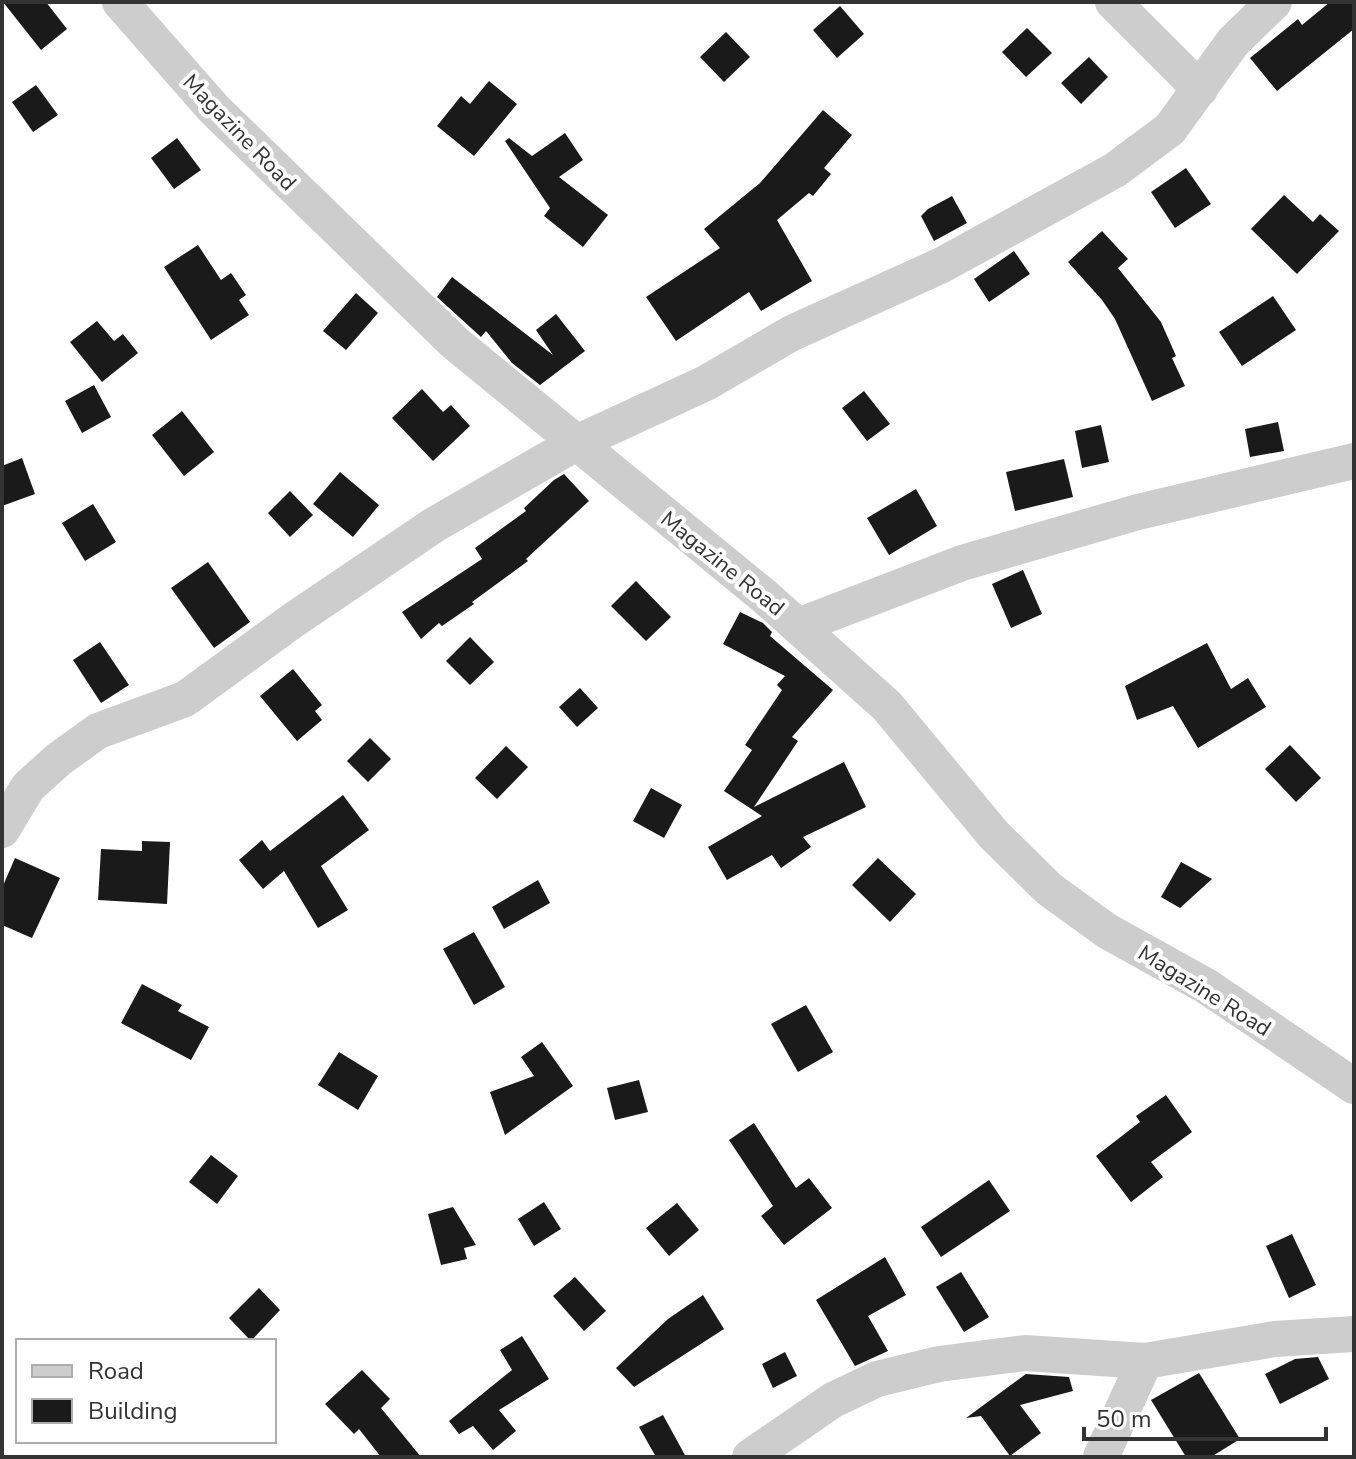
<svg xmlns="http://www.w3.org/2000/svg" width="1356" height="1459" font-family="'Nunito Sans',sans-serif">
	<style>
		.building { fill: #1a1a1a }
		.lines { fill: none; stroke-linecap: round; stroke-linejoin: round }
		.minor { stroke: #cdcdcd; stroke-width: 36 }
		.labels { text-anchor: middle; stroke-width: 8; stroke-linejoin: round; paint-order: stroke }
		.street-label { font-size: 22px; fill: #333; stroke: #fff }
	</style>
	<rect width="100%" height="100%" fill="#fff"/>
	<g class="building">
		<polygon points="3,2 46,2 67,29 41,50"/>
		<polygon points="1330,2 1354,2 1354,29 1277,91 1250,58 1298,19 1302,25"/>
		<polygon points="840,6 864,34 837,58 813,30"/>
		<polygon points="1027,28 1052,53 1026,77 1002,52"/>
		<polygon points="726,32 750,57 724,82 700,57"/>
		<polygon points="1089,57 1108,77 1081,104 1061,83"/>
		<polygon points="489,81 517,104 474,156 437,126 461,96 470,104"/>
		<polygon points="36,85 58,115 33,132 12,102"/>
		<polygon points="823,110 852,135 824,168 831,174 813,196 809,193 777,220 812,281 761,311 749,292 676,341 646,297 720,248 704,229 760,183"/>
		<polygon points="565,133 583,160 559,177 608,215 583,247 544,216 550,208 505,141 509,138 532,156"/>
		<polygon points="177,138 201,170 174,189 151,158"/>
		<polygon points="1186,168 1211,204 1175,228 1151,192"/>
		<polygon points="1284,195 1313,222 1320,214 1339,231 1297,274 1251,229"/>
		<polygon points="952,196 967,223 934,241 921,216 928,209"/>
		<polygon points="1102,231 1128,259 1118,268 1161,322 1176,356 1172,358 1185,386 1152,401 1115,319 1102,300 1068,262"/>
		<polygon points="198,245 221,280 231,273 246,295 239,300 249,315 211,340 164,267"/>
		<polygon points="1014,251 1030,274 989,302 974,279"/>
		<polygon points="452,277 553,355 536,330 556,314 585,351 540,385 512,363 486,331 481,337 437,297"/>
		<polygon points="356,293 378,313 346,350 323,331"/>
		<polygon points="1273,296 1296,330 1242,366 1219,332"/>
		<polygon points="97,321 114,341 123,334 138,353 102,382 70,342"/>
		<polygon points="94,385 111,417 82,433 65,401"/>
		<polygon points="422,389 443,412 451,405 470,426 433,461 392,418"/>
		<polygon points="864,391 890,424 867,441 842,408"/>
		<polygon points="182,411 214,452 184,476 152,435"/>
		<polygon points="1278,422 1284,451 1250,457 1245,429"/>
		<polygon points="1101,425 1109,462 1082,468 1075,431"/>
		<polygon points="22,458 35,494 2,506 2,466"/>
		<polygon points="1064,459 1073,497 1015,511 1006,472"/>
		<polygon points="340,472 379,505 353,537 313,504"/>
		<polygon points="564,474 589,501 526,559 528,561 472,602 474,604 442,626 439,623 421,639 402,612 482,559 475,548 526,511 524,508 554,480"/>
		<polygon points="916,489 937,526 889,555 867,518"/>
		<polygon points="290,491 313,515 290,537 268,513"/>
		<polygon points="93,504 116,542 85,561 62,523"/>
		<polygon points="208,562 250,622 214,648 171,588"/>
		<polygon points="1023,570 1042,614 1011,628 992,584"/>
		<polygon points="636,581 671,617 646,641 611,606"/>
		<polygon points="740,612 763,623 772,632 770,636 833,690 792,737 798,741 754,807 844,762 866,807 803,837 811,847 781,868 772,855 727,880 708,847 762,816 724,791 752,750 745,745 782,690 777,685 785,676 723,644"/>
		<polygon points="470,637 494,662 470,685 446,661"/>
		<polygon points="100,642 129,685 101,703 73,660"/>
		<polygon points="1207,643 1231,689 1248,678 1266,707 1198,748 1173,706 1137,720 1125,686"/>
		<polygon points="293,669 322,705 315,711 322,720 297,741 260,696"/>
		<polygon points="580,688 598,708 577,727 559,707"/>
		<polygon points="370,738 391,759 368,782 347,761"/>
		<polygon points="1290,745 1321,778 1296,802 1265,769"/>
		<polygon points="506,746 528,767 497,799 475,778"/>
		<polygon points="651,788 682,805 664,838 633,821"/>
		<polygon points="343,795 369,830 321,866 348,910 318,928 284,871 263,889 239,860 262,840 270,851"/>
		<polygon points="142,841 170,842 167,904 98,900 101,849 142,851"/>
		<polygon points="15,858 60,878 32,938 2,925 2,888"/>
		<polygon points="878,858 916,894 890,922 852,885"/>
		<polygon points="1181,862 1212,879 1180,908 1161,897"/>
		<polygon points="538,880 550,903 504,929 492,907"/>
		<polygon points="474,932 505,987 474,1005 443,949"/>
		<polygon points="142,984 182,1005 178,1011 209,1027 191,1060 121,1023"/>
		<polygon points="806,1005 833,1052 798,1072 771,1024"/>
		<polygon points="542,1042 573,1086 505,1135 490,1092 534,1076 521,1057"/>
		<polygon points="339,1052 378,1076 358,1110 318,1085"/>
		<polygon points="639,1080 648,1112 615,1120 607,1088"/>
		<polygon points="1166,1095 1192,1132 1151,1162 1163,1177 1131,1202 1096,1156 1140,1122 1136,1116"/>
		<polygon points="754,1123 796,1188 809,1178 832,1208 784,1245 761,1216 773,1206 729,1140"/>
		<polygon points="211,1155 238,1176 217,1204 189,1182"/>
		<polygon points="989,1180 1010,1211 941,1257 921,1227"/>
		<polygon points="544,1202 561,1229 534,1246 518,1219"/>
		<polygon points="677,1203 699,1230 669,1256 646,1228"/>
		<polygon points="453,1207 476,1245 464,1248 467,1259 441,1265 428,1214"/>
		<polygon points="1292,1234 1316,1285 1289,1298 1266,1246"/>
		<polygon points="885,1257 906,1295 868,1316 888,1351 855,1366 816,1300"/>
		<polygon points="961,1272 989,1317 964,1332 936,1287"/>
		<polygon points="575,1277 606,1311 584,1331 553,1296"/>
		<polygon points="259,1288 280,1310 251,1341 229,1318"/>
		<polygon points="703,1295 724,1329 634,1387 616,1368 668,1319"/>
		<polygon points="522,1336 549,1379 499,1410 516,1431 493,1450 473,1426 459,1434 449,1421 512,1370 500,1350"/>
		<polygon points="785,1352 797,1376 773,1388 762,1364"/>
		<polygon points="1318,1357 1329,1379 1280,1404 1265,1374 1295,1359"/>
		<polygon points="362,1370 390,1399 381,1408 421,1457 381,1457 359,1429 354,1434 325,1404"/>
		<polygon points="1199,1373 1240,1439 1211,1457 1186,1457 1151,1400"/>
		<polygon points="1026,1374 1069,1377 1073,1391 1020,1405 1041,1433 1010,1456 981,1416 966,1418"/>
		<polygon points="663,1415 686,1457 656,1457 639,1427"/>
	</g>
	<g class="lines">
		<g class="minor">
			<polyline points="120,2 214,109 455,343 764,596 887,706 994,835 1049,889 1107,931 1206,986 1354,1086"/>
			<polyline points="1113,2 1200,89"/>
			<polyline points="798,626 962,563 1138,512 1354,461"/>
			<polyline points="2,830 28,787 59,759 98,731 185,699 292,621 434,525 576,443 706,383 792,333 942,265 1115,170 1170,129 1233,42 1274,2"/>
			<polyline points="750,1457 833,1400 877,1379 939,1364 1025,1353 1145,1361 1275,1339 1354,1334"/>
			<polyline points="1101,1457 1145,1361"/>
		</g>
	</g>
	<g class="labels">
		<g class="street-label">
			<text transform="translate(240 132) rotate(46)" y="8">Magazine Road</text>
			<text transform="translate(723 563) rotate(39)" y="8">Magazine Road</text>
			<text transform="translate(1205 990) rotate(32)" y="8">Magazine Road</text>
		</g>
	</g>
	<rect width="1356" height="1459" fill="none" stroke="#333333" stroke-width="8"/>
	<rect x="16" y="1339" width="260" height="104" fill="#ffffff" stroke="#adadad" stroke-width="2"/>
	<rect x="32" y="1365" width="40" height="12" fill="#cdcdcd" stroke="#adadad" stroke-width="2"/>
	<text x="88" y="1379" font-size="24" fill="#333333">Road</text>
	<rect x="32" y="1399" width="40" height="24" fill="#1a1a1a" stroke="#adadad" stroke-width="2"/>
	<text x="88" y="1419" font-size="24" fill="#333333">Building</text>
	<path d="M1084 1427v12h242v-12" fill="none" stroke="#333333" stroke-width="4"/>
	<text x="1096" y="1427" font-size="24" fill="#333333" stroke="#ffffff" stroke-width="6" paint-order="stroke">50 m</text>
</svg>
